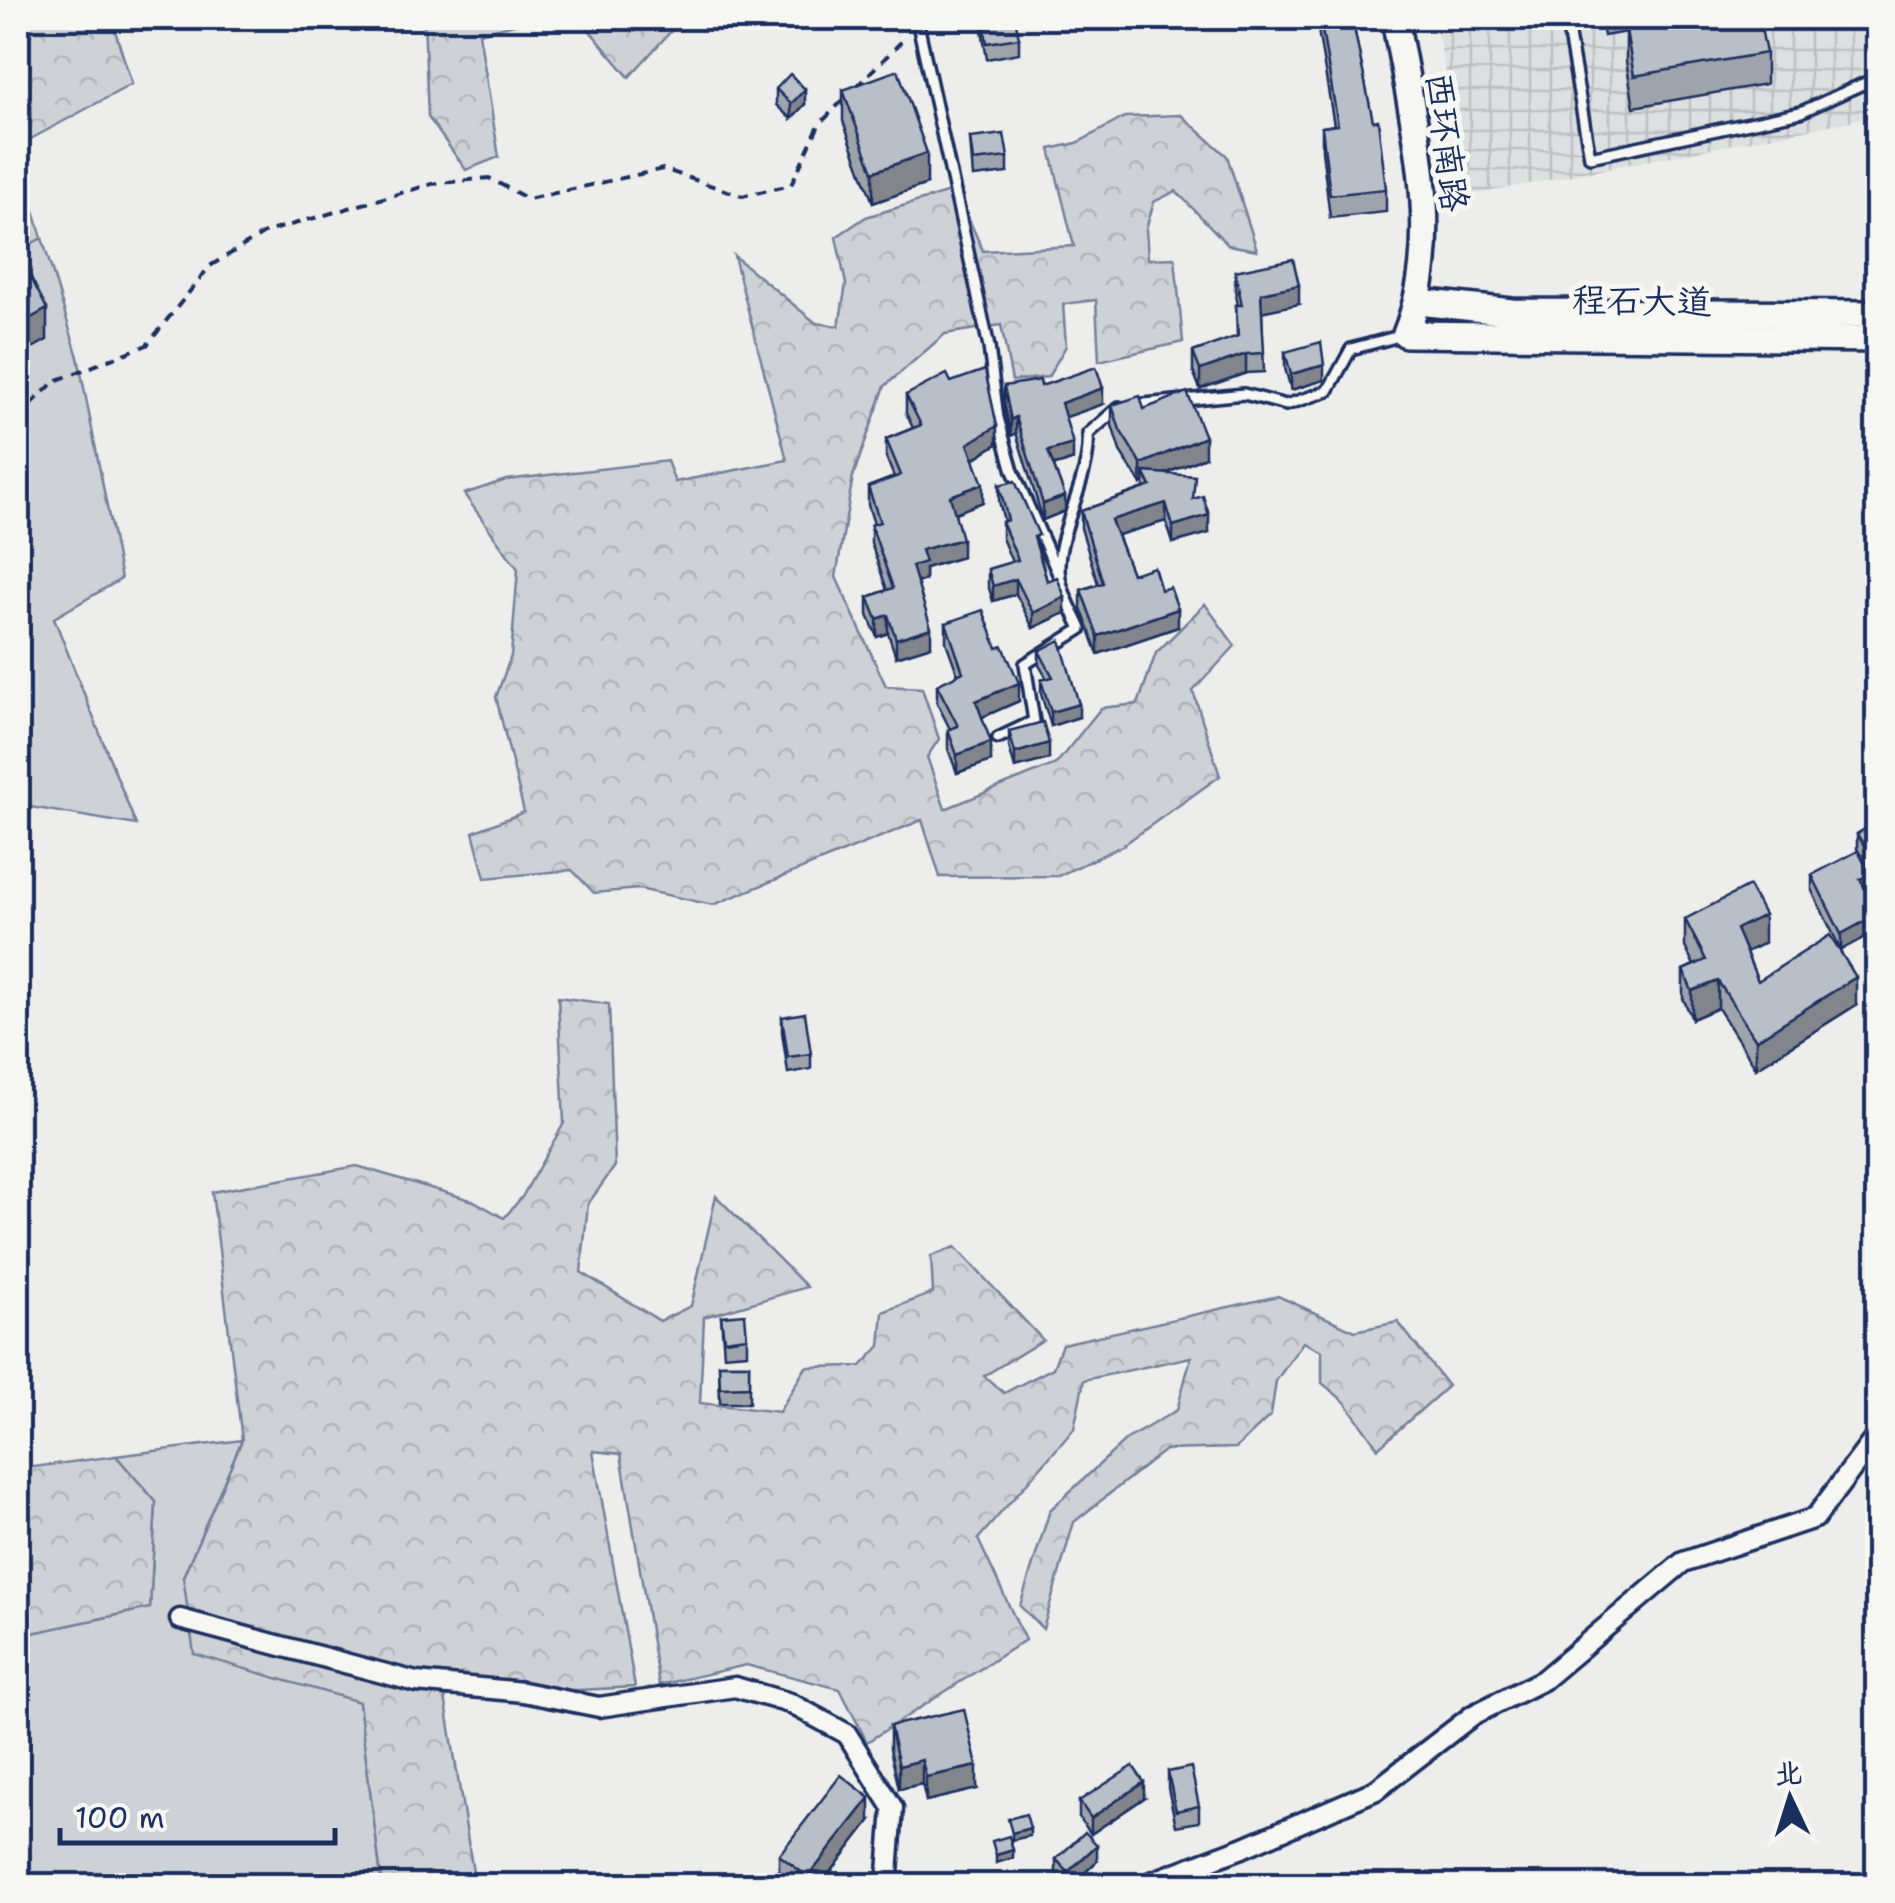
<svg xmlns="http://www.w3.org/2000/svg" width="1895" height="1903" font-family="'Shantell Sans','LXGW WenKai TC',sans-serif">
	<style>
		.industrial { fill: url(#industrial-grid) }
		.grass { fill: #ced2d7; stroke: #74809a; stroke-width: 2.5 }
		.forest { fill: url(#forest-crowns); stroke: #74809a; stroke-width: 2.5 }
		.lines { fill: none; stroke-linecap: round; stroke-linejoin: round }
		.lane-casing { stroke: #1b2f5e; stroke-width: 16 }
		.street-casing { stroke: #1b2f5e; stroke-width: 25 }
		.secondary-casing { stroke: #1b2f5e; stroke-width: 32 }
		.path { stroke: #1b2f5e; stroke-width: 4; stroke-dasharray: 10 8; stroke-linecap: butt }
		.lane { stroke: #f6f6f2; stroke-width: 9 }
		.street { stroke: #f6f6f2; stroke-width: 18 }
		.secondary { stroke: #f6f6f2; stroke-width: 25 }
		.wall { fill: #9fa4ac; stroke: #1b2f5e; stroke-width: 2.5 }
		.shaded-wall { fill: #82868c; stroke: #1b2f5e; stroke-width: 2.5 }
		.building { fill: #b9bfc8; stroke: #1b2f5e; stroke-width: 2.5 }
		.labels { text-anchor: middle; stroke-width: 10; stroke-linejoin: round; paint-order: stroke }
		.street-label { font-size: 35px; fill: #1b2f5e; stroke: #f6f6f2 }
	</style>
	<defs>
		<pattern id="industrial-grid" width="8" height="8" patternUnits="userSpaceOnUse" patternTransform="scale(2.5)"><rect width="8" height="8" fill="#dde0e1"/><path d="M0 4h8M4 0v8" fill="none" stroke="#bdc0c3"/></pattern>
		<pattern id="forest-crowns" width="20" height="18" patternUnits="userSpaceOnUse" patternTransform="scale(2.5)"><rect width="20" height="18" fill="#ced2d7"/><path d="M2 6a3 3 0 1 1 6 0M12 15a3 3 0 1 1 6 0" fill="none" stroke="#b0b5bb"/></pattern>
	</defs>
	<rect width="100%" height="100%" fill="#edeeec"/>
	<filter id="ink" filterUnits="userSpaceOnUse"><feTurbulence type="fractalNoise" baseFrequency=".01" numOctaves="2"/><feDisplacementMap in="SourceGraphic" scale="20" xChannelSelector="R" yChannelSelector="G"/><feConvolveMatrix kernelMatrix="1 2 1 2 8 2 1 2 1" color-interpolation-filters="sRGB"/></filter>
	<g filter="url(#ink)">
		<polygon class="industrial" points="1434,18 1877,18 1877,111 1851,121 1472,195"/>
		<g class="grass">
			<polygon points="42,238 78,357 121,579 54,618 136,825 18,805 18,250"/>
			<polygon points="242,1440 183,1577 359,1702 382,1885 18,1885 18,1636 150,1608 156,1502 116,1456"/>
		</g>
		<g class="forest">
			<polygon points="18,18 111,18 132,84 18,146"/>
			<polygon points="424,18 538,18 479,33 499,157 466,170 428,117"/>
			<polygon points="579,18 683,18 629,77"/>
			<polygon points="1181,115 1227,156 1257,250 1228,245 1176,191 1154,202 1146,229 1148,259 1175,258 1183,342 1099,361 1096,300 1063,304 1066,346 1048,377 1012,381 1001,325 945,334 885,386 853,476 836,577 886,686 922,688 939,739 927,757 945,809 1056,764 1101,708 1138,704 1156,653 1205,604 1235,646 1193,691 1220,776 1122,846 1058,876 940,877 922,820 713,905 639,889 594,893 572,870 485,878 473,832 524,812 496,697 511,656 518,569 464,494 506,480 667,461 675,482 787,460 734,256 816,323 839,326 846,284 836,237 866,217 956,190 983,251 1074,246 1050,149 1077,143 1125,117"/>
			<polygon points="18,156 42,238 18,250"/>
			<polygon points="558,997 609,1004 615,1166 588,1204 581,1272 660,1321 691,1306 716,1196 807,1287 704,1317 700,1403 779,1412 806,1367 861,1366 880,1346 883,1312 933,1293 931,1256 955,1247 1043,1340 984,1376 1004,1393 1053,1368 1062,1344 1278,1296 1355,1331 1398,1322 1448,1386 1378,1448 1345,1402 1322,1383 1322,1351 1303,1342 1276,1381 1271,1415 1236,1448 1165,1450 1074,1522 1043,1629 1020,1606 1050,1510 1127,1439 1177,1410 1191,1357 1084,1380 1074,1429 978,1539 1025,1640 867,1742 840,1689 746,1665 659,1685 621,1454 593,1451 635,1687 445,1697 475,1885 382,1885 359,1702 194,1654 183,1577 242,1440 212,1192 357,1166 474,1201 504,1218 522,1197 564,1123"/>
			<polygon points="116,1456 156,1502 150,1608 18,1636 18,1469"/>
		</g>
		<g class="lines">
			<defs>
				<g id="lane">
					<polyline points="1566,18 1590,157 1801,112 1878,77"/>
					<polyline points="918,24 989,347 998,418 1013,471 1059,576"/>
					<polyline points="1135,405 1244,394 1286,405 1328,391 1351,349 1403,335"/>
					<path d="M998,738L1034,721L1025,664L1081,629C1074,613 1063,595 1060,578C1052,538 1092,480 1088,434L1119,407"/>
				</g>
				<g id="street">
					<polyline points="180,1619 416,1682 523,1692 599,1707 735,1687 790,1703 847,1734 893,1808 887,1886"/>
					<polyline points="1141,1886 1242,1848 1376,1790 1473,1715 1543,1680 1683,1562 1815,1518 1878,1434"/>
				</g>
				<g id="secondary">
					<path d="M1395,18C1412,120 1446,234 1406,334L1878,339"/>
					<polyline points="1419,302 1512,312 1878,314"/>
				</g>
			</defs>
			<use href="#lane" class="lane-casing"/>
			<use href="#street" class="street-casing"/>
			<use href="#secondary" class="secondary-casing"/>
			<g class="path">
				<polyline points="856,87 906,37"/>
				<polyline points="18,417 55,381 147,345 210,266 266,232 432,184 489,178 528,199 663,169 742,196 791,185 819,125 846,97"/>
			</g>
			<use href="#lane" class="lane"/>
			<use href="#street" class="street"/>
			<use href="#secondary" class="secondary"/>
		</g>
		<g class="wall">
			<polygon points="982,18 1019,38 1019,53 987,59 982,30"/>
			<polygon points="1316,18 1352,18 1386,189 1386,212 1330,218 1322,150 1322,127 1334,125"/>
			<polygon points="1601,18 1652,18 1652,26 1766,53 1766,84 1634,107 1626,61 1626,32 1604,36"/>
			<polygon points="776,89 805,104 791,119 776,105"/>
			<polygon points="843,90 927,184 873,203 843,121"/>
			<polygon points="970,138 1008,157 1008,173 973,177"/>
			<polygon points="1235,271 1299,304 1262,311 1264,372 1246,373 1200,389 1193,371 1193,352 1237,337 1236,305 1238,305 1235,290"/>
			<polygon points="1285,352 1324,380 1291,390 1285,368"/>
			<polygon points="951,382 997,444 974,459 983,502 955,513 962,557 925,568 925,580 917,583 931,646 896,657 888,633 877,637 868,615 868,597 887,590 871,543 871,525 874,524 868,505 868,487 894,477 886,457 886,439 913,428 906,413 906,395"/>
			<polygon points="1004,386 1041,386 1103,404 1065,417 1073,460 1054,465 1065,511 1043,520 1016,433 1011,436 1004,402"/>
			<polygon points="1112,405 1144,409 1205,457 1165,474 1194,498 1209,533 1173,543 1166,521 1117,535 1132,574 1161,590 1178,627 1098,654 1081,608 1081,590 1098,584 1081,528 1081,511 1144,488 1144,482 1141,484 1120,451 1112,425"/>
			<polygon points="999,485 1039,550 1047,581 1065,613 1033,628 1016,594 993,601 988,585 988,569 1012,562 1002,538 1002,522 1004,521 999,501"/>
			<polygon points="946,623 997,648 1019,701 982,717 991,761 957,773 948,749 948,730 950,729 937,703 937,685 958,675 946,642"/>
			<polygon points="1039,651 1079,717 1051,726 1041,694 1041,680 1047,679 1039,665"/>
			<polygon points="1009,731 1049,759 1015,768 1009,747"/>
			<polygon points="1878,821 1868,868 1857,849 1857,834"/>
			<polygon points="1812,875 1870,890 1867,891 1841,950 1812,891"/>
			<polygon points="1685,919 1764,943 1746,952 1758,981 1856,1005 1756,1068 1718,1008 1692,1019 1683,998 1683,970 1694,965 1685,947"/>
			<polygon points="782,1017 811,1054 811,1069 788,1073 782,1032"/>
			<polygon points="721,1316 747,1337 747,1353 724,1355"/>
			<polygon points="719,1364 749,1364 749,1403 720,1403"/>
			<polygon points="890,1726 977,1789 926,1801 922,1784 899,1789 890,1749"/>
			<polygon points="1168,1772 1199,1806 1199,1822 1176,1826 1168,1788"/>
			<polygon points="1144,1798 1091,1834 1079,1817 1079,1801"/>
			<polygon points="870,1821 820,1886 789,1886 779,1878 779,1855"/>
			<polygon points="1056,1859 1097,1861 1071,1886 1066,1886 1056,1875"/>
		</g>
		<g class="shaded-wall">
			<polygon points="229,18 254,18 254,19 229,28"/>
			<polygon points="805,89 805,104 791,119 791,104"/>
			<polygon points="927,153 927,184 873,203 873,172"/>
			<polygon points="1299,285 1299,304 1261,312 1261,293"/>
			<polygon points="47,309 47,340 18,356 18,325"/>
			<polygon points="1246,354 1246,373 1200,389 1200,370"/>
			<polygon points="1324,365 1324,380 1291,390 1291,374"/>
			<polygon points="1103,388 1103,404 1061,419 1061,403"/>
			<polygon points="1016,417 1016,433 1011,436 1011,420"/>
			<polygon points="997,426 997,444 968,462 968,444"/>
			<polygon points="1205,437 1205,457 1148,481 1144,472 1144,482 1141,484 1141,464"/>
			<polygon points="1073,444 1073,460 1048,467 1048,451"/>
			<polygon points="983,484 983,502 950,515 950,496"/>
			<polygon points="1065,496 1065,511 1043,520 1043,504"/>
			<polygon points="1166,503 1166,521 1111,537 1111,520"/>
			<polygon points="1209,515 1209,533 1173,543 1173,526"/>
			<polygon points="962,539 962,557 925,568 925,580 912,584 912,566 921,550"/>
			<polygon points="1016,579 1016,594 993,601 993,586"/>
			<polygon points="1065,597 1065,613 1033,628 1033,613"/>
			<polygon points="1178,609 1178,627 1098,654 1098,636"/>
			<polygon points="888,615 888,633 877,637 877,619"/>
			<polygon points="931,628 931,646 896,657 896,639"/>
			<polygon points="1019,683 1019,701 976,720 976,701"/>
			<polygon points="1079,704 1079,717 1051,726 1051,712"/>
			<polygon points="991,742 991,761 957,773 957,755"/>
			<polygon points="1049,743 1049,759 1015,768 1015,753"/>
			<polygon points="1878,846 1878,862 1868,868 1868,852"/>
			<polygon points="1870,874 1870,890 1860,895 1860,879"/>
			<polygon points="1878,914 1878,930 1841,950 1841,934"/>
			<polygon points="1764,915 1764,943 1736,957 1736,929"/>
			<polygon points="1856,977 1856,1005 1756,1068 1756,1040"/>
			<polygon points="1718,981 1718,1008 1692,1019 1692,991"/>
			<polygon points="922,1760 922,1784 899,1789 899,1766"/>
			<polygon points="977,1766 977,1789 926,1801 926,1777"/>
			<polygon points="1144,1782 1144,1798 1091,1834 1091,1818"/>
			<polygon points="870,1798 870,1821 820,1886 808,1886 808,1877"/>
			<polygon points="1030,1828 1030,1836 1012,1840 1012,1833"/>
			<polygon points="1097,1845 1097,1861 1071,1886 1068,1886 1068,1872"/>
			<polygon points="1013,1850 1013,1858 996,1863 996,1855"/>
		</g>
		<g class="building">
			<polygon points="983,18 1015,18 1019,38 987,43"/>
			<polygon points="1320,18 1352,18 1373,121 1378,120 1386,189 1330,195 1322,127 1338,125"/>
			<polygon points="1701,18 1759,18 1766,53 1634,76 1626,30"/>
			<polygon points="898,70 927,153 873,172 843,90"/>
			<polygon points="790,74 805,89 791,104 776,89"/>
			<polygon points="1004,134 1008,157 973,161 970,138"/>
			<polygon points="18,252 47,309 18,325"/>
			<polygon points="1293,259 1299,285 1261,293 1264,353 1246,354 1200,370 1193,352 1238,336 1236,305 1242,305 1235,271"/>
			<polygon points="1321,342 1324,365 1291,374 1285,352"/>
			<polygon points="1096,367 1103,388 1061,403 1073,444 1048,451 1065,496 1043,504 1016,417 1011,420 1004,386 1040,380 1041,386"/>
			<polygon points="985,370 997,426 968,444 983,484 950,496 962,539 921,550 925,562 912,566 931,628 896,639 888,615 877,619 868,597 893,588 871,525 880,522 868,487 901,475 886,439 921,425 906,395 947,374 951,382"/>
			<polygon points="1187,392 1205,437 1141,464 1120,430 1112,405 1140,396 1144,409"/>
			<polygon points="1144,472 1195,476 1193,499 1203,496 1209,515 1173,526 1166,503 1111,520 1132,574 1154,567 1161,590 1170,587 1178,609 1098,636 1081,590 1103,583 1081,511 1151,486"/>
			<polygon points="1015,481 1039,535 1034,537 1047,581 1057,577 1065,597 1033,613 1016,579 993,586 988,569 1018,560 1002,522 1008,520 999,485"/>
			<polygon points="983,610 997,648 1003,646 1019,683 976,701 991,742 957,755 948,730 958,726 937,685 963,672 946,623"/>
			<polygon points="1060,640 1079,704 1051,712 1041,680 1053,677 1039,651"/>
			<polygon points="1043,722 1049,743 1015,753 1009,731"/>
			<polygon points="1878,821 1878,846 1868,852 1857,834"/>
			<polygon points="1858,851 1870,874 1860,879 1878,911 1878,914 1841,934 1812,875"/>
			<polygon points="1749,886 1764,915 1736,929 1758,981 1830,935 1856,977 1756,1040 1718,981 1692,991 1683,970 1706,960 1685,919"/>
			<polygon points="805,1013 811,1054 788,1057 782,1017"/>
			<polygon points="745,1314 747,1337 724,1340 721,1316"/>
			<polygon points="719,1364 749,1364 749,1387 720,1388"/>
			<polygon points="964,1709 977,1766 926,1777 922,1760 899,1766 890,1726"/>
			<polygon points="1133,1766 1144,1782 1091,1818 1079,1801"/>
			<polygon points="1191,1767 1199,1806 1176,1811 1168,1772"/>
			<polygon points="841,1775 870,1798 808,1877 779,1855"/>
			<polygon points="1026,1814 1030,1828 1012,1833 1008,1819"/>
			<polygon points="1085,1832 1097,1845 1068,1872 1056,1859"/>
			<polygon points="1009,1836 1013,1850 996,1855 992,1841"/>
		</g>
	</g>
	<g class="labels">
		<g class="street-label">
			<text transform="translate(1447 142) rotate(83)" y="12">西环南路</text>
			<text transform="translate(1642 301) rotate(1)" y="12">程石大道</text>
		</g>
	</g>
	<rect width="1895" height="1903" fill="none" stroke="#f6f6f2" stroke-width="60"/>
	<rect x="30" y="30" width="1835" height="1843" fill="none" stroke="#1b2f5e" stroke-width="4" filter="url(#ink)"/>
	<g transform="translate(1790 1798) rotate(356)" stroke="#f6f6f2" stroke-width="8" paint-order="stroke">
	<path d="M0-8L18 38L0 25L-18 38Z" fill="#1b2f5e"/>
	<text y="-15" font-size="28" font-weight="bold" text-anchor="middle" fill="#1b2f5e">北</text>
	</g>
	<path d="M60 1828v15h275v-15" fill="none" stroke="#1b2f5e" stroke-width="5"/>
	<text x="75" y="1828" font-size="30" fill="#1b2f5e" stroke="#f6f6f2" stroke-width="8" paint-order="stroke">100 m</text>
</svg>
